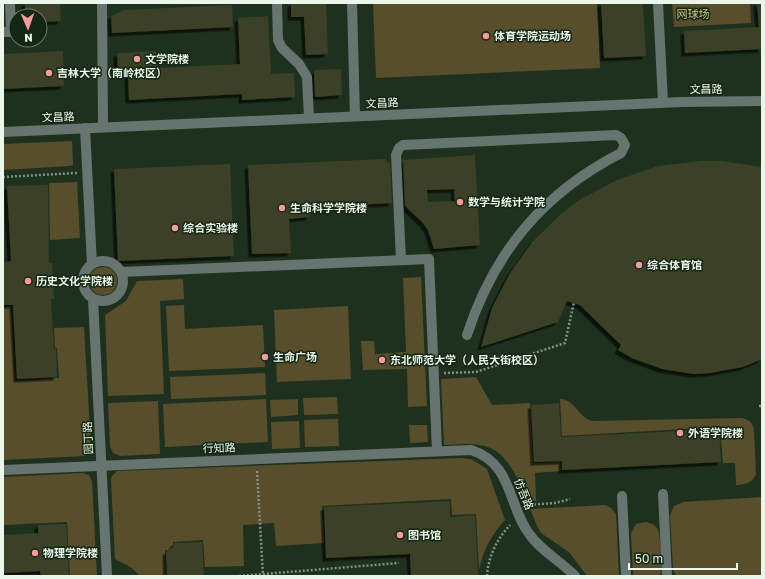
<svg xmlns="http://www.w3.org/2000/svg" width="765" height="579" font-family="'Golos Text','Noto Sans SC',sans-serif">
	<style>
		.green { fill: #584e2b }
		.building { fill: #3a4027; fill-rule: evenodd; filter: url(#shadow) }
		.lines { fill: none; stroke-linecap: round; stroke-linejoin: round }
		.path { stroke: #839282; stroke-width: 2.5; stroke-dasharray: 2 2; stroke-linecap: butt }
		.minor { stroke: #677570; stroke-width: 10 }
		.poi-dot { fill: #f59b9e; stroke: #142614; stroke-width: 1.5 }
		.labels { text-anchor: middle; stroke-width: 3; stroke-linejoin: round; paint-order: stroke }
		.park-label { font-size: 11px; fill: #d6c485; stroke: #142614 }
		.poi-label { font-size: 11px; font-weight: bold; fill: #ebf7ea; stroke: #142614; text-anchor: start }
		.street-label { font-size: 11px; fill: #ebf7ea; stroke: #142614 }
	</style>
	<defs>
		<filter id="shadow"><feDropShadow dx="-3.5" dy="3.5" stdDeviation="0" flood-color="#0009"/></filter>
	</defs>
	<rect width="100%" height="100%" fill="#1e301e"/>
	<g class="green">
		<polygon points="373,3 597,3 600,68 376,78"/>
		<polygon points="672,3 750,3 751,23 674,27"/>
		<polygon points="72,141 73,165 70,166 3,170 3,144"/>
		<polygon points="77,182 80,238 50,240 49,183"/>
		<circle cx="103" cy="281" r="14"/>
		<polygon points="421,277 427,406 408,407 407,369 363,370 361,341 374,341 375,354 406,352 403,278"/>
		<polygon points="183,279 184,299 160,301 164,394 108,396 105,315 126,301 137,281"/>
		<polygon points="184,305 185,329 263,325 265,367 169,371 166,306"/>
		<polygon points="11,306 15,381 59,378 57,348 55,348 54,328 84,327 91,447 90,452 85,456 3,460 3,307"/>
		<polygon points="348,306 351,379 277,382 274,310"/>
		<polygon points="265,373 266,395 171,399 170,377"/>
		<path d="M476,377L492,405L530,403L533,463L560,462L561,471L535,473L536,501H527C518,479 507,448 479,445C467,443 455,445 444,445L441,379Z"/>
		<polygon points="337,397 338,414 304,415 303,398"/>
		<polygon points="266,399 268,442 165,447 163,404"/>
		<polygon points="298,399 298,415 271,417 270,400"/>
		<path d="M560,399C576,400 578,417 592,421L741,418C748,419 753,422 754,430L756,474C752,484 745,484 736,485L735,463H723L720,427L562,436Z"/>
		<polygon points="158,401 160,454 120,456 113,453 110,446 108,403"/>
		<polygon points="338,419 339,446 305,447 304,420"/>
		<polygon points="299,421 300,448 272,449 271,422"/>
		<polygon points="409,425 427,425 428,442 410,443"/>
		<path d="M461,458L471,459L487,469L505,520C491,535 483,551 479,570L476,514L452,515L451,499L322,506L324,543L276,546L274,523L243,525L244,566L205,567L203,540L173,542V545L168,550H165L166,576H140L132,568L115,559L111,480L112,476L117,471Z"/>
		<polygon points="83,473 89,475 92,481 97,575 70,576 67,522 3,525 3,477"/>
		<polygon points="762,497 762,576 676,576 673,569 670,515 674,506 683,502"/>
		<polygon points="605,505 611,508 616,514 619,576 587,576 569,552 541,533 538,528 530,509"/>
		<path d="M646,522C650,523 654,524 657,528C661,534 662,569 660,576H634L633,574L631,533L636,524Z"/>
	</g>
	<g class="building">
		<polygon points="25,3 60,3 61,21 40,22 40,16 25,16"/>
		<polygon points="291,3 326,3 328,54 306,55 304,17 291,17"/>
		<polygon points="601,3 643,3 646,56 604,58"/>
		<polygon points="757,3 762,3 762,49 685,53 684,31 759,27"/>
		<polygon points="232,5 233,27 112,33 111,16 124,10"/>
		<polygon points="268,16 271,74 294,73 295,97 242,100 242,94 129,100 128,72 118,73 117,53 156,51 157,68 240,64 238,18"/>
		<polygon points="63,51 64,86 3,89 3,54"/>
		<polygon points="341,69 342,95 315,97 314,70"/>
		<path d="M475,155L480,245L434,249L428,230L423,223L405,206L403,160ZM454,189L455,201L428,202L427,190Z"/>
		<polygon points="385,159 390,164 392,203 315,207 309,217 289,219 291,253 252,254 248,165"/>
		<polygon points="701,161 722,161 762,167 762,359 743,367 710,373 694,374 662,369 632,358 618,350 621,345 580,305 567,301 558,322 481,347 492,308 510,273 533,241 562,213 579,200 617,180 658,166"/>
		<polygon points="230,164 234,256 118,261 114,169"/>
		<polygon points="48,185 49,263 52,263 54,299 51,299 54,349 56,349 57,377 17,379 13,305 3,305 3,262 11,261 7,186"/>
		<polygon points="559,403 561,437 719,429 721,462 562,470 562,461 534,462 531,405"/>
		<polygon points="450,501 450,517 475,515 478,576 411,576 410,554 326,558 324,507"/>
		<polygon points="66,524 69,576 41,576 40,571 3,573 3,535 38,533 38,525"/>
		<polygon points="202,542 204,576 167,576 166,552 174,546 174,543"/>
	</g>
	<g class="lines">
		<g class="path">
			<polyline points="3,177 77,173"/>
			<polyline points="444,373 476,372 565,343 574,302"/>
			<polyline points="759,406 762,406"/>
			<polyline points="257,471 263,576"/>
			<polyline points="526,505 555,503 570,499"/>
			<polyline points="239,576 399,563"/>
			<path d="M487,576C488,557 497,539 510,525"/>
		</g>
		<g class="minor">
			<polyline points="102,3 103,127"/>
			<polyline points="277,3 278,40 282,48 299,64 307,77 309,118"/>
			<polyline points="352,3 355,116"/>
			<polyline points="658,3 663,102"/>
			<polyline points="3,32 11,32 10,3"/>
			<polyline points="85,128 92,264"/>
			<polyline points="3,132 682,102 762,101"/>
			<path d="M401,260L396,155L399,148L403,145L616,135L621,138L625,145L621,153C543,193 494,252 467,335"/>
			<circle cx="103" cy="281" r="20"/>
			<polyline points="122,272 429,259 437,451"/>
			<polyline points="93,299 107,576"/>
			<path d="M3,470L471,450C513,463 508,507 530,535C542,552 561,561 575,576"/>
			<polyline points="663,494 667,576"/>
			<polyline points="622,496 626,576"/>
		</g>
	</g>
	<g class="poi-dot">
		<circle cx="486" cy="36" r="4"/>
		<circle cx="137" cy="59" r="4"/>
		<circle cx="49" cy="73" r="4"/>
		<circle cx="460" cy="202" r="4"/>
		<circle cx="282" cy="208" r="4"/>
		<circle cx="175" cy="228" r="4"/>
		<circle cx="639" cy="265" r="4"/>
		<circle cx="28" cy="281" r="4"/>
		<circle cx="265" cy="357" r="4"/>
		<circle cx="382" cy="360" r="4"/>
		<circle cx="680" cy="433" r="4"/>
		<circle cx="400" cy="535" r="4"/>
		<circle cx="35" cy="553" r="4"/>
	</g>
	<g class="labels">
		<g class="park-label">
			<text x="693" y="18">网球场</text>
		</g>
		<g class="poi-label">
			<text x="494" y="40">体育学院运动场</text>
			<text x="145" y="63">文学院楼</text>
			<text x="57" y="77">吉林大学（南岭校区）</text>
			<text x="468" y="206">数学与统计学院</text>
			<text x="290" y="212">生命科学学院楼</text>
			<text x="183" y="232">综合实验楼</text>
			<text x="647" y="269">综合体育馆</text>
			<text x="36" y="285">历史文化学院楼</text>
			<text x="273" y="361">生命广场</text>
			<text x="390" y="364">东北师范大学（人民大街校区）</text>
			<text x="688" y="437">外语学院楼</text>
			<text x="408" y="539">图书馆</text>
			<text x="43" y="557">物理学院楼</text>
		</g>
		<g class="street-label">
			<text x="706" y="93">文昌路</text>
			<text transform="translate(382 103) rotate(-3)" y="4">文昌路</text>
			<text transform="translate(58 117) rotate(-2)" y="4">文昌路</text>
			<text transform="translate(88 438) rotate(-93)" y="4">园丁路</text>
			<text transform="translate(219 448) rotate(-2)" y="4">行知路</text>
			<text transform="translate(524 494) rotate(68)" y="4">仿吾路</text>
		</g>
	</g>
	<rect width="765" height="579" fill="none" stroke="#ebf7ea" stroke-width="8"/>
	<g transform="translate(28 28) rotate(178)"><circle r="19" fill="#142614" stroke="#6a7a6a"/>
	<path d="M0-3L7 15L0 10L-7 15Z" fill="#f59b9e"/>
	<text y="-6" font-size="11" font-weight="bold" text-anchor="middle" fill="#ebf7ea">N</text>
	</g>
	<path d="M629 563v6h108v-6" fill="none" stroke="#ebf7ea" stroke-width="2"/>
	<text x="635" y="563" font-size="12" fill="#ebf7ea" stroke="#142614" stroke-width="3" paint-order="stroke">50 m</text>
</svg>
